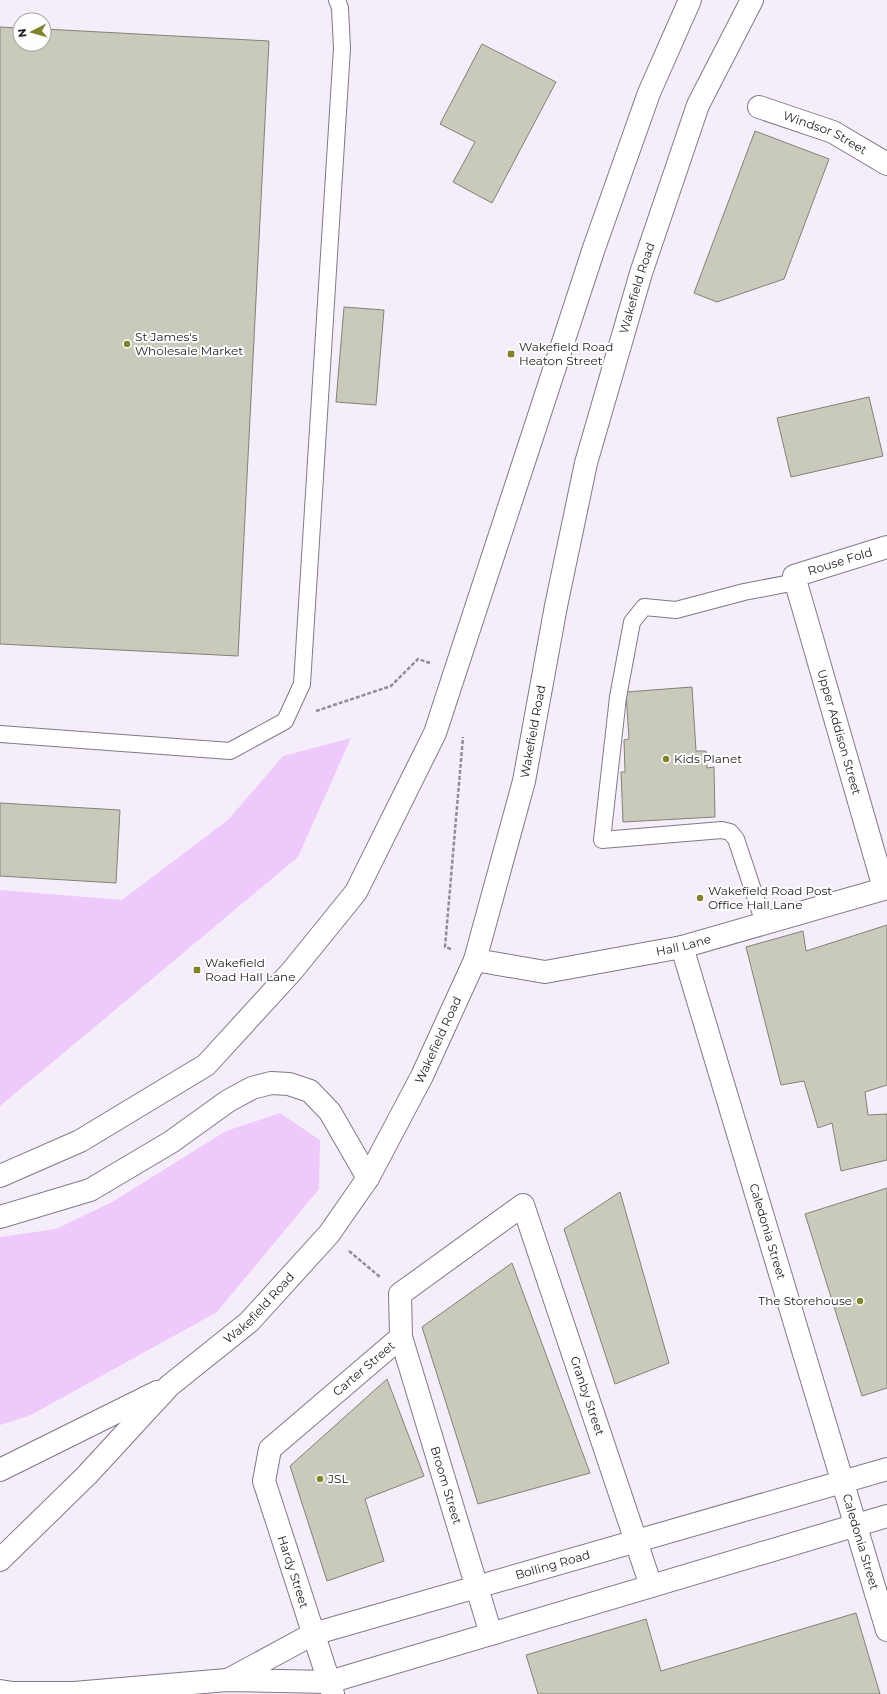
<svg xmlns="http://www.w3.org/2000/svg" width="887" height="1694" font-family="Montserrat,sans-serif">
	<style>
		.green { fill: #edcafb }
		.building { fill: #c9cabb; stroke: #818275 }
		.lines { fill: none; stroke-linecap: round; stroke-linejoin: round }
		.service-casing { stroke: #817984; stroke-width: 18 }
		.minor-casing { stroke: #817984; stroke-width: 24 }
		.tertiary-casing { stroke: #817984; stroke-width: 24 }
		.primary-casing { stroke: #817984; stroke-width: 24 }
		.path { stroke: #938c95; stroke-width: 2.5; stroke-dasharray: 4 2; stroke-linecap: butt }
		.service { stroke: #fff; stroke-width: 16 }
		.minor { stroke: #fff; stroke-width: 22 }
		.tertiary { stroke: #fff; stroke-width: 22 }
		.primary { stroke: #fff; stroke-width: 22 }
		.poi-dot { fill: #81832d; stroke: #fefefe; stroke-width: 1.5 }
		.labels { text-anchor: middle; stroke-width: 4; stroke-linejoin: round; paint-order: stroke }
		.street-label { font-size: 12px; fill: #1f1c20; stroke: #fefefe }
		.poi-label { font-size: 12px; fill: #1f1c20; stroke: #fefefe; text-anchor: start }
	</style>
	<rect width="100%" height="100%" fill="#f6edfa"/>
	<g class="green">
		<polygon points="351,738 298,857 0,1106 0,890 122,900 228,820 283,756"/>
		<polygon points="280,1113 320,1140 319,1189 217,1312 31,1415 0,1425 0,1237 56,1229 112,1202 226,1131"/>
	</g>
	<g class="building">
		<polygon points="0,27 20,28 20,44 44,44 44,29 269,41 238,656 0,644"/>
		<polygon points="482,44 556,82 492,203 453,182 475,142 440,124"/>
		<polygon points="755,131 829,159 784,279 717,302 694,293"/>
		<polygon points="344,307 384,310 376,405 336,402"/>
		<polygon points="869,397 883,456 791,477 777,418"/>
		<polygon points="692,687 696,751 706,751 707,768 714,767 715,817 623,822 621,772 625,772 624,740 629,739 626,692"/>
		<polygon points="0,803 120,810 116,883 0,876"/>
		<polygon points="887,925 887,1085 865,1092 868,1115 887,1114 887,1160 841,1171 832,1123 818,1128 804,1081 781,1085 746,947 803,931 806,951"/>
		<polygon points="887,1188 887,1388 862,1396 805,1214"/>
		<polygon points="620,1192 669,1363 615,1384 564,1229"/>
		<polygon points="512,1263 590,1473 478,1504 422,1327"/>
		<polygon points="387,1379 424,1476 365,1499 384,1561 327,1581 290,1466"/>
		<polygon points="856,1613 880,1694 538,1694 526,1655 646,1619 661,1671"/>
	</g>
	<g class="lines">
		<defs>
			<g id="service">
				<polyline points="0,734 230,751 285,721 302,684 342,48 340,8 337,0"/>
				<polyline points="764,923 736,839 730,832 722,830 602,840 618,697 632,622 644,607 676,610 744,592 796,582"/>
			</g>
			<g id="minor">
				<path id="s1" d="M759,107L833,132L887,164"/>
				<path id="s2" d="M884,888L794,576L887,547"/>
				<path id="s3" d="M682,947L887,1630"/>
				<path id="s4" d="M401,1337L491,1634"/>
				<path id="s5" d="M228,1680L313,1634L887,1469"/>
				<polyline points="0,1691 13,1693 74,1693 227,1680 329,1682 887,1516"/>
				<path id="s6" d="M333,1694L264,1481L270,1449L401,1337L400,1294L523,1205L651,1586"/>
			</g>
			<g id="tertiary">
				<path id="s7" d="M475,960L545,972L682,947L887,888"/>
			</g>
			<g id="primary">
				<polyline points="0,1176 80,1141 206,1065 292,971 356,892 435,733 594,248 649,93 690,0"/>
				<polyline points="0,1217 90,1190 171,1142 228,1101 252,1088 271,1083 289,1084 310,1091 330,1112 368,1178"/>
				<polyline points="0,1470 157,1392"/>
				<path id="s8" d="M0,1560L87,1475L169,1386L249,1322L329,1234L368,1178L422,1076L475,960L524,781L556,606L586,463L641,273L698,105L752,0"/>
			</g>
		</defs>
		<use href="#service" class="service-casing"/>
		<use href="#minor" class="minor-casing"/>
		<use href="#tertiary" class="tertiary-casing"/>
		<use href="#primary" class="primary-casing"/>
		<g class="path">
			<polyline points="316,711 391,686 418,659 430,663"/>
			<polyline points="451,949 445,947 463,737"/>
			<polyline points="349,1251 380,1277"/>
		</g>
		<use href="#service" class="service"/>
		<use href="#minor" class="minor"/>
		<use href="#tertiary" class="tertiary"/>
		<use href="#primary" class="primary"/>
	</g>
	<g class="poi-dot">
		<circle cx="127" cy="344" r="4"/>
		<rect x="507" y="350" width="8" height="8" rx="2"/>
		<circle cx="666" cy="759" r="4"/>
		<circle cx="700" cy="898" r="4"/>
		<rect x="193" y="966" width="8" height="8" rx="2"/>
		<circle cx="860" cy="1301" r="4"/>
		<circle cx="320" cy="1479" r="4"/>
	</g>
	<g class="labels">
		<g class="street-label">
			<text dy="4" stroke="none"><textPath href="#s1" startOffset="71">Windsor Street</textPath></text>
			<text dy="4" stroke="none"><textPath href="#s8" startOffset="1467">Wakefield Road</textPath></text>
			<text dy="4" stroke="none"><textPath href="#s2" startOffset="373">Rouse Fold</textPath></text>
			<text dy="4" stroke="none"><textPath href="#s8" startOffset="1011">Wakefield Road</textPath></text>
			<text transform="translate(839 732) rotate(74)" y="4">Upper Addison Street</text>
			<text dy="4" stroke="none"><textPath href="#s7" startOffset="212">Hall Lane</textPath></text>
			<text dy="4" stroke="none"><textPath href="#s8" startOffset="687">Wakefield Road</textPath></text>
			<text dy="4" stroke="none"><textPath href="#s3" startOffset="297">Caledonia Street</textPath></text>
			<text dy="4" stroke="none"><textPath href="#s8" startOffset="362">Wakefield Road</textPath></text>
			<text dy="4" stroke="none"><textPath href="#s6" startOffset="380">Carter Street</textPath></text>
			<text dy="4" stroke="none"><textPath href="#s6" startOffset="825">Granby Street</textPath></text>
			<text dy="4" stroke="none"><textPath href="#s4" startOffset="155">Broom Street</textPath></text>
			<text dy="4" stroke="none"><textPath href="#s3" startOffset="621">Caledonia Street</textPath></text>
			<text dy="4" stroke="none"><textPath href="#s5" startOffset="346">Bolling Road</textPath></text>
			<text transform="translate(293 1572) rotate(72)" y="4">Hardy Street</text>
		</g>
		<g class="poi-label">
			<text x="135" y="341">St James's<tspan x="135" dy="14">Wholesale Market</tspan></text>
			<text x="519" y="351">Wakefield Road<tspan x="519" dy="14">Heaton Street</tspan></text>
			<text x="674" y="763">Kids Planet</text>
			<text x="708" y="895">Wakefield Road Post<tspan x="708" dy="14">Office Hall Lane</tspan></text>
			<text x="205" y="967">Wakefield<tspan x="205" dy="14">Road Hall Lane</tspan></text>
			<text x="852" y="1305" text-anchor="end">The Storehouse</text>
			<text x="328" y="1483">JSL</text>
		</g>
	</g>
	<g transform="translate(32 32) rotate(264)"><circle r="19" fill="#fefefe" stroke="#a5a4a5"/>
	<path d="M0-3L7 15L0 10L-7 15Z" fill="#81832d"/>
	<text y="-6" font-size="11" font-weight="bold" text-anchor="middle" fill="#1f1c20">N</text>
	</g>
</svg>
